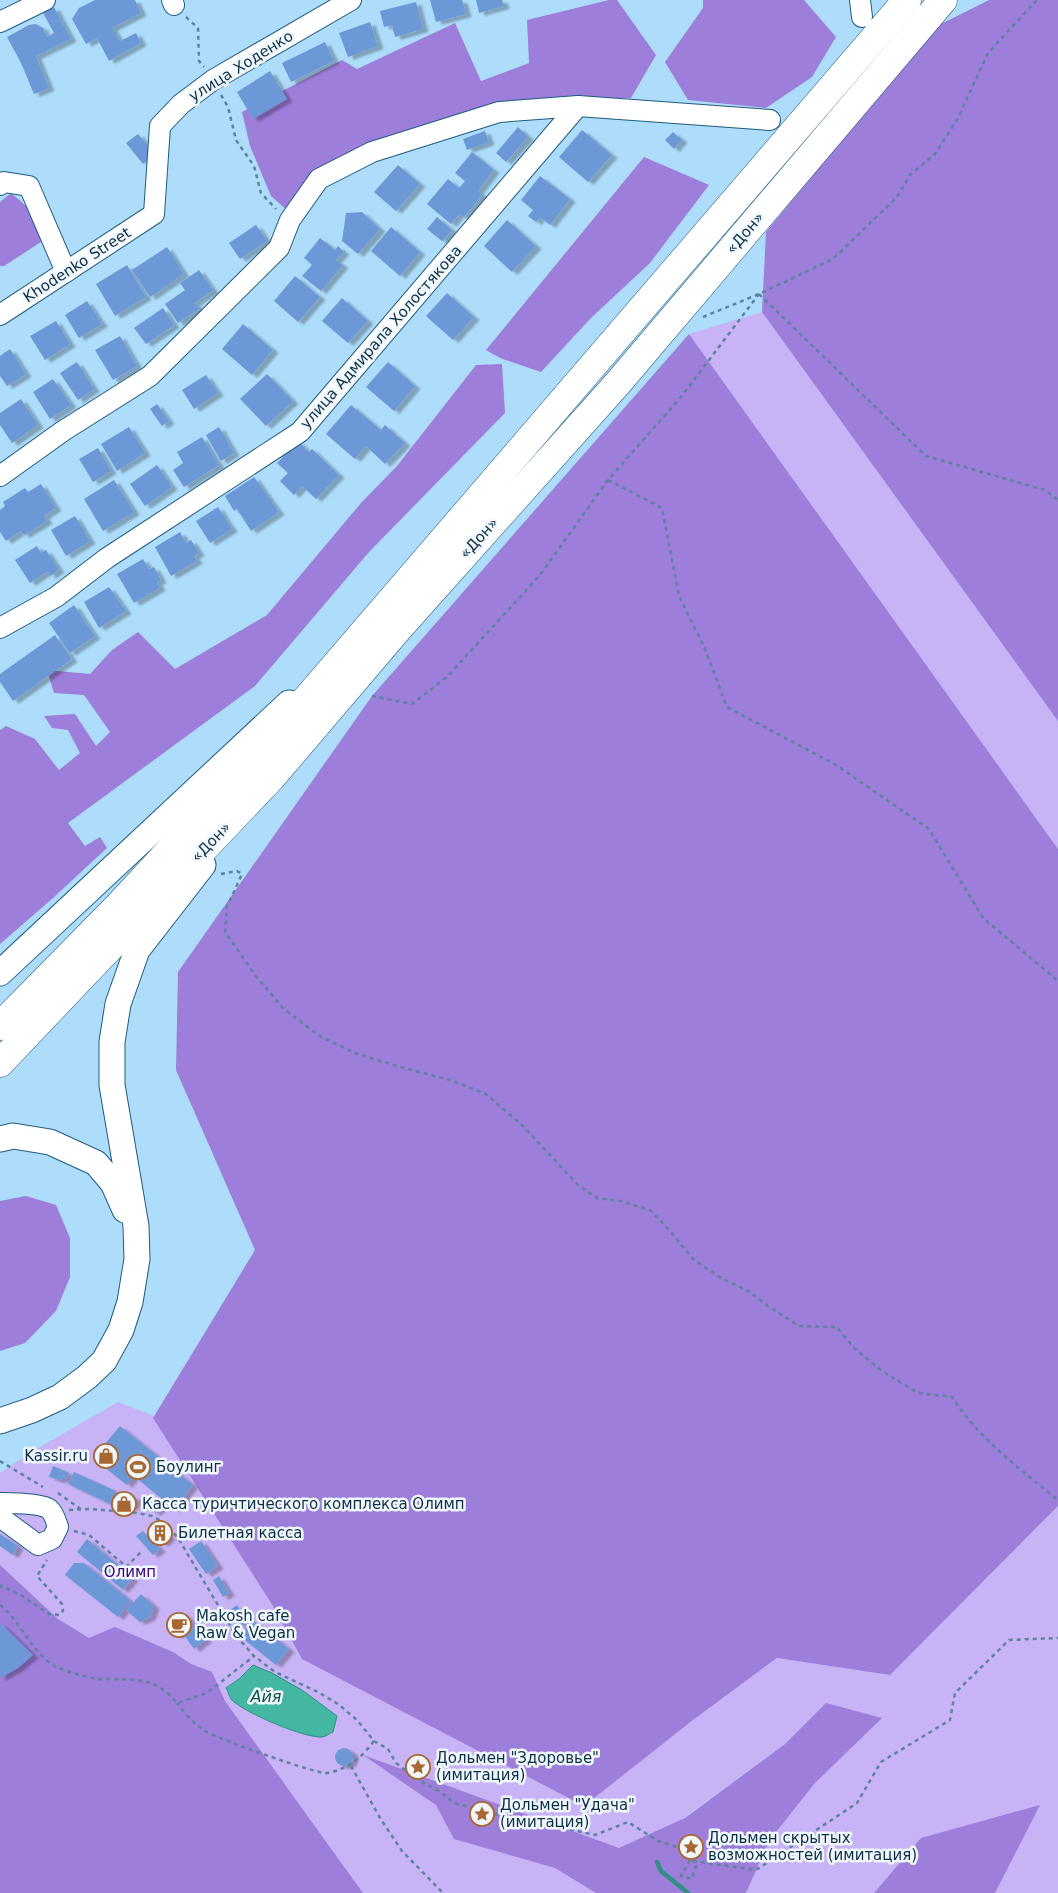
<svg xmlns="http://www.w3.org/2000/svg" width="1058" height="1893" font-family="'DejaVu Sans',sans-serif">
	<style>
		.green { fill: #c7b3f5 }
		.forest { fill: #9d7eda }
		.water { fill: #43b7a1; stroke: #338e85 }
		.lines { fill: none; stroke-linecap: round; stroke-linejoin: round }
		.stream { stroke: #338e85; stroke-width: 4.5 }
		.building { fill: #6d98d8; filter: url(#shadow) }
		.minor-casing { stroke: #1d5c80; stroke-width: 22 }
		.major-casing { stroke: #1d5c80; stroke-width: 27 }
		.highway-casing { stroke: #1d5c80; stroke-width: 29 }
		.path { stroke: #5d849e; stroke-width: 2.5; stroke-dasharray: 4 4; stroke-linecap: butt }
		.minor { stroke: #fff; stroke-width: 20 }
		.major { stroke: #fff; stroke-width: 25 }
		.highway { stroke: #fff; stroke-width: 28 }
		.labels { text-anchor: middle; stroke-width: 5; stroke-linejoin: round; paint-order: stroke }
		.street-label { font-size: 15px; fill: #0d2f43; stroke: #f0f7fd }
		.poi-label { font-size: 15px; fill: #0d2f43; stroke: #f0f7fd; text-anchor: start }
		.park-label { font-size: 15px; fill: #3d0075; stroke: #f0f7fd }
		.water-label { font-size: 16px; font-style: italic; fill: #0e5145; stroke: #f0f7fd }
	</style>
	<defs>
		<filter id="shadow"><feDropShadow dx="5.5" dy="3" stdDeviation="1" flood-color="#0004"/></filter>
	</defs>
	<rect width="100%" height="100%" fill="#aedcfb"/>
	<g class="green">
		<polygon points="762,312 1058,721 1058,849 689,334"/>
		<polygon points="118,1402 197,1433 605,1789 693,1720 777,1658 890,1675 1058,1506 1058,1893 995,1893 998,1886 921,1838 874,1893 746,1893 769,1841 815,1783 826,1703 785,1744 681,1820 724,1893 363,1893 283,1781 0,1710 0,1473 40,1447"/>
	</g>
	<g class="forest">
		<polygon points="609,0 617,0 656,55 631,98 500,102 325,166 289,212 271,196 250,146 242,112 342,60 357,69 455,23 481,81 529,63 527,20"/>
		<polygon points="703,0 804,0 836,37 812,77 766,108 688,100 665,62 703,8"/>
		<polygon points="989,0 1058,0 1058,721 762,312 766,232 935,27"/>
		<polygon points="644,157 709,185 650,263 591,318 541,372 500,358 486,350"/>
		<polygon points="11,193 32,211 41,242 4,266 0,266 0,202"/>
		<polygon points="689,334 1058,849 1058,1506 890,1675 777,1658 693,1720 584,1806 302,1659 273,1606 153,1418 255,1250 176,1070 178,972 372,696"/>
		<polygon points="502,364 505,413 369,552 255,686 68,823 85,846 100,837 107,848 53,898 0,944 0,730 6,726 35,739 59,770 80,753 68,730 52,728 44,716 75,714 96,746 110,732 84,695 54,693 47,670 90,674 112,650 138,632 175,669 267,615 361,503 397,466 476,365"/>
		<polygon points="26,1196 56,1205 70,1238 70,1277 56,1311 25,1343 0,1351 0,1201"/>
		<polygon points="0,1565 58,1619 89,1638 115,1627 173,1652 191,1664 212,1672 225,1701 363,1893 0,1893"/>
		<polygon points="826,1703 882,1718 815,1783 769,1841 746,1893 596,1893 555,1868 454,1839 436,1805 363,1755 619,1848 685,1818 785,1744"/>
		<polygon points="1040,1805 995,1893 874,1893 921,1838"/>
	</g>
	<path class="water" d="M253,1665L272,1673L302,1690L337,1716L333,1732C330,1733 326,1736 323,1737C306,1739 242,1712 231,1699C229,1696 228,1691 226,1688L239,1679Z"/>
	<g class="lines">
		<polyline class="stream" points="657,1862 661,1871 688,1893"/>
	</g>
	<g class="building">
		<polygon points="95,0 135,0 141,13 112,28 120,41 136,33 141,43 109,61 97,38 86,44 72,19 79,8"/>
		<polygon points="430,0 462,0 466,14 436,22"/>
		<polygon points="476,0 502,0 504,6 479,13"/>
		<polygon points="416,2 423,29 395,37 392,25 384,27 380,11"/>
		<polygon points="54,7 71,39 36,56 49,88 34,94 21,63 7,37 29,25 36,24 43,28 47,37 54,33 43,13"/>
		<polygon points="370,22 378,46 348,57 339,33"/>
		<polygon points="325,42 334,61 291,82 282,63"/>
		<polygon points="270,71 287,99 253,119 237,92"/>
		<polygon points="518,127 528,137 506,162 496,153"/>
		<polygon points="582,130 612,155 588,182 559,157"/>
		<polygon points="485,131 489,142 467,150 463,139"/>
		<polygon points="673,132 682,140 674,149 665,140"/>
		<polygon points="138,134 155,154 143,164 126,143"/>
		<polygon points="472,152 494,170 478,191 482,195 464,217 459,214 451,224 427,204 448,179 459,188 465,181 455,173"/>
		<polygon points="398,165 420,184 396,211 374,192"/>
		<polygon points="540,176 570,199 550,225 540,217 536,222 528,216 533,210 521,200"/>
		<polygon points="362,212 380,229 358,254 342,241 346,213"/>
		<polygon points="437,217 452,230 442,241 427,229"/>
		<polygon points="507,220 536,246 512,272 484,246"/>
		<polygon points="256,225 267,241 240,259 229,243"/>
		<polygon points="391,227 420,252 400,276 371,251"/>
		<polygon points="320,238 335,250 338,246 344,252 336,260 343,265 321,291 302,276 312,265 304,258"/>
		<polygon points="167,247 184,274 150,297 132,270"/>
		<polygon points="127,265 146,297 115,316 96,284"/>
		<polygon points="199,270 213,290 195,303 199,309 178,323 165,304 185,290 180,283"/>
		<polygon points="295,276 320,297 298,322 274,301"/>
		<polygon points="447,293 474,317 453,340 426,316"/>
		<polygon points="342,298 368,321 348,343 322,321"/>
		<polygon points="87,301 102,324 79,338 65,315"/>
		<polygon points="163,308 174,325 146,344 134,328"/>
		<polygon points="56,321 70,344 45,360 30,336"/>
		<polygon points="243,324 273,350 252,375 222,349"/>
		<polygon points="120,336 137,366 113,380 95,350"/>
		<polygon points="10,349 26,374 7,386 0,376 0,356"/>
		<polygon points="77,362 94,389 78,400 60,373"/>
		<polygon points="388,362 415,386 394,411 366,387"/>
		<polygon points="267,374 293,401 266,426 240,399"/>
		<polygon points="206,375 218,393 194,409 182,390"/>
		<polygon points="53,379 71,405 50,419 33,392"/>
		<polygon points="21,399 38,425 12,443 0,425 0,413"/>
		<polygon points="157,404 169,421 162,426 150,409"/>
		<polygon points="351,405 381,430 385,425 405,443 385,464 366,446 355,459 326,434"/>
		<polygon points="129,427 145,453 117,471 101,444"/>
		<polygon points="219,427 234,453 221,461 206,435"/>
		<polygon points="202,437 219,465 184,487 173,470 183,463 177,452"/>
		<polygon points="298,441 309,452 312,449 339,475 316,499 302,486 294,495 280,481 288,473 277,463"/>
		<polygon points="98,448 111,471 93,482 79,459"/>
		<polygon points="157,465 172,487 145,506 130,484"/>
		<polygon points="254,477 279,512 251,531 237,509 234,511 225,496"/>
		<polygon points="114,480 134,512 103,531 84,499"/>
		<polygon points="41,484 56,508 44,516 47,521 24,535 21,531 6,541 0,532 0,510 5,506 3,502 25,488 28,492"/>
		<polygon points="218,507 232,529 210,543 196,521"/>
		<polygon points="75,516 90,541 66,556 51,530"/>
		<polygon points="180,532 186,543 191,540 199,553 194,556 197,561 171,576 155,547"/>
		<polygon points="37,546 41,553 46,550 59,570 50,576 48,571 30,583 15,560"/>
		<polygon points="143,559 149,569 154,567 161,580 157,582 160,588 134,603 117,574"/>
		<polygon points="109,587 126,611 99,628 84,602"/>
		<polygon points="74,605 95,636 70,653 49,623"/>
		<polygon points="55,635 72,659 13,701 0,682 0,674"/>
		<polygon points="120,1426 193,1485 174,1509 134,1476 127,1485 93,1458"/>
		<polygon points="53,1466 69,1473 67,1478 59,1480 49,1477"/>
		<polygon points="74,1472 116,1491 110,1504 68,1484"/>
		<polygon points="122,1493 136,1498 133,1507 127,1506 126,1509 117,1506"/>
		<polygon points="149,1496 162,1506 156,1513 143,1504"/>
		<polygon points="157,1522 170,1537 163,1544 150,1529"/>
		<polygon points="143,1531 160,1549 153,1555 136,1536"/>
		<polygon points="0,1534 18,1546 13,1555 0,1546"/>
		<polygon points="87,1539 133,1578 123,1590 77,1552"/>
		<polygon points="201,1541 218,1566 206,1574 189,1549"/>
		<polygon points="74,1563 84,1563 131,1601 118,1617 65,1575"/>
		<polygon points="219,1576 229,1593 223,1597 213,1580"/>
		<polygon points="141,1594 154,1606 150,1617 140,1622 126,1610"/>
		<polygon points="237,1605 248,1622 241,1627 230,1610"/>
		<polygon points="180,1612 188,1617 190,1625 177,1636 166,1622"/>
		<polygon points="253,1620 289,1649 276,1665 240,1636"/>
		<polygon points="0,1623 33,1655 18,1668 0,1678"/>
		<polygon points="197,1626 207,1639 194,1649 184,1635"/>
		<circle cx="344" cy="1757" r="9"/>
	</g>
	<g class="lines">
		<defs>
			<g id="minor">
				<polyline points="172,0 174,5"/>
				<polyline points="860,0 862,17"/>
				<polyline points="0,22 45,0"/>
				<polyline points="0,185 4,182 29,186 66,272"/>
				<polyline points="0,315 154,214 160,126 181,104 213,80 351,0"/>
				<polyline points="0,476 63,431 150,376 279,248 290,220 319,179 372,152 499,112 578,106 770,120"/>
				<polyline points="0,628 56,597 107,558 300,432 578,106"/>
				<path d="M0,1503C10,1503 41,1503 49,1509C54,1513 56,1521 58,1527L52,1539L38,1545L0,1517"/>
			</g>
			<g id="major">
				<polyline points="0,973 289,703"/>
				<polyline points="0,1139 13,1136 50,1142 96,1163 113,1183 125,1210"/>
				<polyline points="0,1421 32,1410 60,1397 87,1377 104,1361 121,1330 130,1302 137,1259 136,1226 112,1085 112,1042 118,1004 137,950 203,865"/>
			</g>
			<g id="highway">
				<polyline points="0,1026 119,905 253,761 907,0"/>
				<polyline points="0,1063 272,777 399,628 618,383 943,0"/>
			</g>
		</defs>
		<use href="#minor" class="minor-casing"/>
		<use href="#major" class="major-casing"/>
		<use href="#highway" class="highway-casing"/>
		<g class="path">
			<polyline points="186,17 198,28 199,61 204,67"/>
			<polyline points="221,95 228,107 236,140 254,166 261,193 276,209"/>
			<polyline points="759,294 926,456 1045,490 1058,500"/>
			<polyline points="703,317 759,294 833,259 897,197 910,175 935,154 958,118 988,53 1037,0"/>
			<polyline points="608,480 662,508 679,596 705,649 727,707 836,765 929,829 983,918 1058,981"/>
			<polyline points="372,696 412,704 447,677 540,575 608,480 681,397 759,294"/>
			<path d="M221,874L237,871L242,874L227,907L225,932L255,975L283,1008L318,1035L355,1053L397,1066L450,1080L486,1094L523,1126L578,1185L597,1198L620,1201L650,1210L669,1230L693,1259L721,1278L748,1291L768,1306L799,1326L837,1327L853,1347L882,1371L918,1393L952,1397C979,1439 1020,1469 1058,1500"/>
			<polyline points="0,1461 43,1487"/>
			<polyline points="58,1493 82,1510"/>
			<path d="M69,1510L89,1509L131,1512L152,1516L165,1523L178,1538L237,1637L254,1656L275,1672L318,1692L338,1704L357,1720L374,1741C362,1757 348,1769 328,1773C318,1775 219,1739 207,1732C195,1725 185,1714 177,1703"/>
			<polyline points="74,1531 89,1535 135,1574"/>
			<polyline points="126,1567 142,1551"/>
			<polyline points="0,1588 1,1586 21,1595 49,1614 59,1615 63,1611 62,1604 37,1576 47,1560"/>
			<path d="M0,1605C20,1621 29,1647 50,1663C57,1669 82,1676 93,1678C99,1680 106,1679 112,1679C141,1680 157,1679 177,1703L207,1693L254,1656"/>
			<polyline points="374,1741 388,1749 396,1763 417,1779 442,1793 454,1803 496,1814 507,1822 529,1820 595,1835 628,1822 658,1841 686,1850 696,1866 692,1879 681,1876 691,1858"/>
			<polyline points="351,1766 380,1818 402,1851 443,1893"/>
			<polyline points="693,1861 756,1870 857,1803 881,1762 950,1720 955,1693 1009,1640 1058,1638"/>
		</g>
		<use href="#minor" class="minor"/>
		<use href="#major" class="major"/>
		<use href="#highway" class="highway"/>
	</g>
	<defs>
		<symbol id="shop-ring" viewBox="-11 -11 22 22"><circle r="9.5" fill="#f0f7fd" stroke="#a96832" stroke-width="1.5"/><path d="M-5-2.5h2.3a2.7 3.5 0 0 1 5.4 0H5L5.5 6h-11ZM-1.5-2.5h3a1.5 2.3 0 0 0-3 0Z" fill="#a96832"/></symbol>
		<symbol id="stadium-ring" viewBox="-11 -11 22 22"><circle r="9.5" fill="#f0f7fd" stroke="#a96832" stroke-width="1.5"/><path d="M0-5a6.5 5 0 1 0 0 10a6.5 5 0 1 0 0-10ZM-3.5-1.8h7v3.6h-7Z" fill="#a96832"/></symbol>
		<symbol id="building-ring" viewBox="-11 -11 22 22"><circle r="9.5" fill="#f0f7fd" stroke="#a96832" stroke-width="1.5"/><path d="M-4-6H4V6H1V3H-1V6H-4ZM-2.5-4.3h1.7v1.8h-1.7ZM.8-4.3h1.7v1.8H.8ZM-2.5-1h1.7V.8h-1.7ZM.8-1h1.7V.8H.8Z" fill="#a96832"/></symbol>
		<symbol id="cafe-ring" viewBox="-11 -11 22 22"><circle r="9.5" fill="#f0f7fd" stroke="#a96832" stroke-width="1.5"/><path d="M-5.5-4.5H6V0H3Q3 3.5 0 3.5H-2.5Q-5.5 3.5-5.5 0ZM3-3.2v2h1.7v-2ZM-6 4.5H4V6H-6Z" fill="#a96832"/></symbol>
		<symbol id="sight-ring" viewBox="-11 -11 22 22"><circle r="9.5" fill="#f0f7fd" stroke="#a96832" stroke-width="1.5"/><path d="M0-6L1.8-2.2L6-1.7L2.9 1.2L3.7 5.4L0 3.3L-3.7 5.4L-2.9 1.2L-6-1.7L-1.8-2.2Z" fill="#a96832"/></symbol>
	</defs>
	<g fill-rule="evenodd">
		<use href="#shop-ring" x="92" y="1442" width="28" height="28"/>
		<use href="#stadium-ring" x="124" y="1453" width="28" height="28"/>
		<use href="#shop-ring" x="110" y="1490" width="28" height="28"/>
		<use href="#building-ring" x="146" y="1519" width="28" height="28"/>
		<use href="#cafe-ring" x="165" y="1611" width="28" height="28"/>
		<use href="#sight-ring" x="404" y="1753" width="28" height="28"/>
		<use href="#sight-ring" x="468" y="1800" width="28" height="28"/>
		<use href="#sight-ring" x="677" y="1833" width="28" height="28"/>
	</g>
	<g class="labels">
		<g class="street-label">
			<text transform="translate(241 66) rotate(-32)" y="5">улица Ходенко</text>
			<text transform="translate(745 233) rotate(-50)" y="5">«Дон»</text>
			<text transform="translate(77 265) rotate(-33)" y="5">Khodenko Street</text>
			<text transform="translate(381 337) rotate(-49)" y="5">улица Адмирала Холостякова</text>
			<text transform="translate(479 538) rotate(-48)" y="5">«Дон»</text>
			<text transform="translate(211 842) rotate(-46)" y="5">«Дон»</text>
		</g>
		<g class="poi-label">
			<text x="88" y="1461" text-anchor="end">Kassir.ru</text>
			<text x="156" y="1472">Боулинг</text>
			<text x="142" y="1509">Касса туричтического комплекса Олимп</text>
			<text x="178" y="1538">Билетная касса</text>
			<text x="196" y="1621">Makosh cafe<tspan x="196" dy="17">Raw &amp; Vegan</tspan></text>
			<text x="436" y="1763">Дольмен "Здоровье"<tspan x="436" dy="17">(имитация)</tspan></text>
			<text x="500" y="1810">Дольмен "Удача"<tspan x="500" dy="17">(имитация)</tspan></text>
			<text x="708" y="1843">Дольмен скрытых<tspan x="708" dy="17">возможностей (имитация)</tspan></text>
		</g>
		<g class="park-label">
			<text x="130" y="1577">Олимп</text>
		</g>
		<g class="water-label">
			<text x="266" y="1702">Айя</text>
		</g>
	</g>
</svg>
